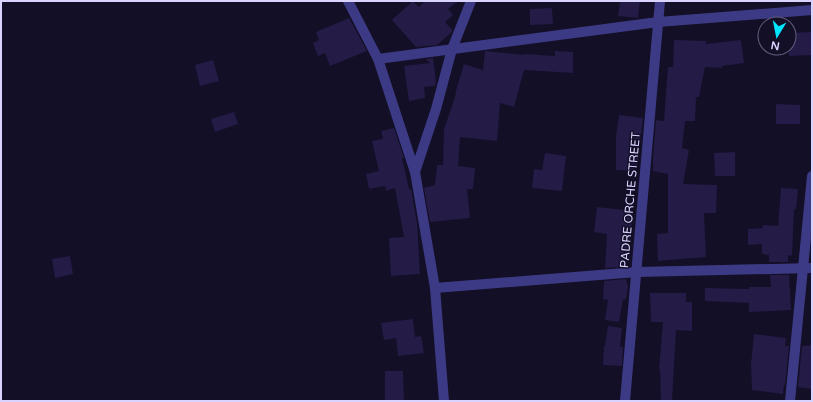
<svg xmlns="http://www.w3.org/2000/svg" width="813" height="402" font-family="'Varela Round',sans-serif">
	<style>
		.building { fill: #241b47 }
		.lines { fill: none; stroke-linecap: round; stroke-linejoin: round }
		.street { stroke: #3d3a85; stroke-width: 10 }
		.labels { text-anchor: middle; stroke-width: 3; stroke-linejoin: round; paint-order: stroke }
		.street-label { font-size: 12px; fill: #d9d4ff; stroke: #130f26 }
	</style>
	<rect width="100%" height="100%" fill="#130f26"/>
	<g class="building">
		<polygon points="413,1 419,7 425,1 458,1 448,9 453,15 445,22 452,30 452,32 437,45 416,47 392,20"/>
		<polygon points="620,1 640,1 638,18 618,16"/>
		<polygon points="552,8 553,24 530,25 530,9"/>
		<polygon points="349,18 367,51 330,66 325,53 318,56 313,43 319,40 316,32"/>
		<polygon points="812,32 812,55 789,56 789,33"/>
		<polygon points="674,40 706,41 706,44 741,40 744,63 722,66 722,68 705,67 699,97 696,97 695,121 685,121 682,148 689,150 683,184 717,185 716,213 704,213 706,257 658,261 657,234 668,233 668,174 653,171 653,159 656,120 664,121 668,67 673,67"/>
		<polygon points="485,51 524,55 524,54 555,56 555,51 573,52 573,73 524,70 514,107 500,103 497,141 460,137 458,166 475,168 473,189 467,189 470,218 430,222 424,188 435,185 437,165 443,165 444,129 456,94 455,94 464,64 483,70"/>
		<polygon points="433,58 436,82 435,86 424,87 425,98 409,101 404,66 430,63 426,59"/>
		<polygon points="213,60 219,81 200,86 195,65"/>
		<polygon points="776,104 800,105 800,124 776,124"/>
		<polygon points="234,112 238,124 215,132 211,119"/>
		<polygon points="619,115 643,118 637,168 634,168 634,171 616,170 616,136"/>
		<polygon points="394,128 404,158 402,158 409,189 411,189 417,223 420,274 391,276 389,238 404,237 395,188 386,191 385,186 369,189 366,174 379,171 372,141 383,139 381,131"/>
		<polygon points="735,152 735,176 715,176 714,153"/>
		<polygon points="545,153 566,156 562,191 532,188 534,169 542,170"/>
		<polygon points="781,188 798,189 796,209 794,209 792,256 788,255 788,262 769,262 769,255 762,254 762,244 748,245 748,229 763,228 763,225 778,226"/>
		<polygon points="597,207 633,211 628,261 622,261 624,267 605,268 607,234 594,232"/>
		<polygon points="70,256 73,274 55,278 52,259"/>
		<polygon points="770,275 789,275 791,310 749,312 749,303 705,301 705,288 749,289 749,287 771,287"/>
		<polygon points="626,279 628,287 626,299 623,300 619,322 605,320 608,300 603,299 604,281"/>
		<polygon points="650,293 686,293 686,302 692,302 692,331 676,330 672,401 661,401 660,369 659,369 663,322 651,322"/>
		<polygon points="413,319 415,337 421,336 424,353 398,356 396,338 384,340 381,323"/>
		<polygon points="608,326 622,328 620,347 623,347 622,366 603,365 604,346 605,346"/>
		<polygon points="754,334 786,338 785,346 789,346 785,385 784,385 783,394 752,390 751,364"/>
		<polygon points="812,345 812,389 798,387 802,346"/>
		<polygon points="385,371 403,371 404,401 385,401"/>
	</g>
	<g class="lines">
		<g class="street">
			<polyline points="348,1 378,59 415,172"/>
			<polyline points="378,59 658,22 812,10"/>
			<polyline points="435,288 637,272 812,268"/>
			<polyline points="444,401 435,288 415,172 436,109 452,49 471,1"/>
			<polyline points="625,401 660,1"/>
			<polyline points="790,401 812,176"/>
		</g>
	</g>
	<g class="labels">
		<g class="street-label">
			<text transform="translate(630 200) rotate(-85)" y="4">PADRE ORCHE STREET</text>
		</g>
	</g>
	<rect width="813" height="402" fill="none" stroke="#d9d4ff" stroke-width="4"/>
	<g transform="translate(777 36) rotate(190)"><circle r="19" fill="#130f26" stroke="#625e7d"/>
	<path d="M0-3L7 15L0 10L-7 15Z" fill="#00e5ff"/>
	<text y="-6" font-size="11" font-weight="bold" text-anchor="middle" fill="#d9d4ff">N</text>
	</g>
</svg>
